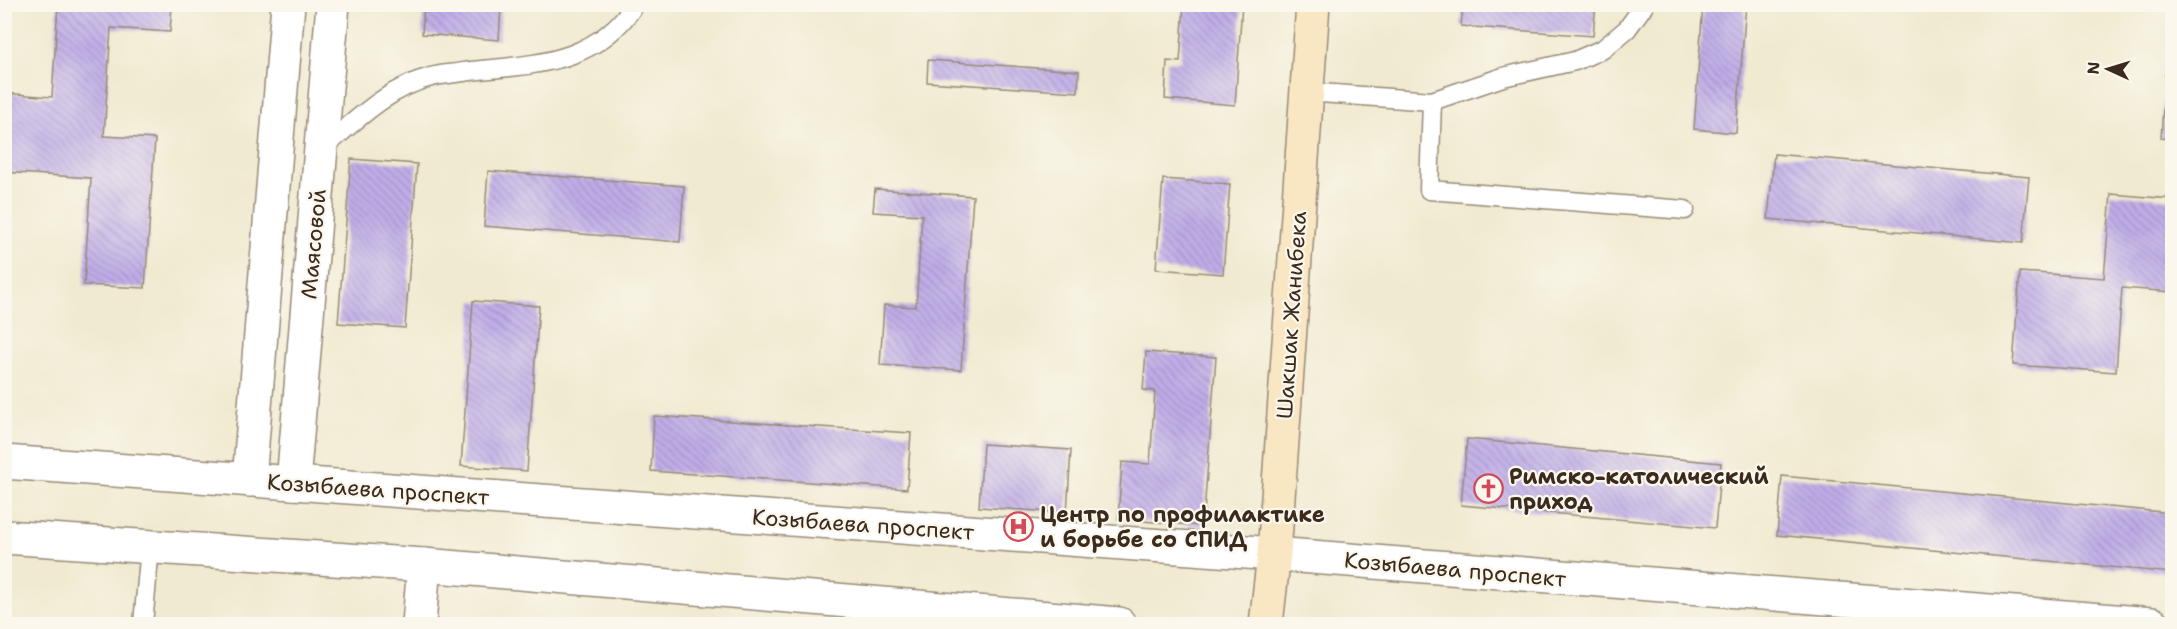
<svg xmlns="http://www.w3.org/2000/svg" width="2177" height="629" font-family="'Shantell Sans',sans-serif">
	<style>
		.building { fill: url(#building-back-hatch) }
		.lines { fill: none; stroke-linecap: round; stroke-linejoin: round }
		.lane-casing { stroke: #968a77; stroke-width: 21 }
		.street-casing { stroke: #968a77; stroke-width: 36 }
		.secondary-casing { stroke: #968a77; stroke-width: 36 }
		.lane { stroke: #fff; stroke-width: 18 }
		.street { stroke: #fff; stroke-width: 33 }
		.secondary { stroke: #f9e7c3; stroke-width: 33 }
		.labels { text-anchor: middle; stroke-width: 4.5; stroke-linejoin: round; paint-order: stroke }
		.street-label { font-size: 22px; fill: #3b2a1e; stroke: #fbf7ec }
		.poi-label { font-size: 22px; font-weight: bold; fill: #3b2a1e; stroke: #fbf7ec; text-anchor: start }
	</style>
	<defs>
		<pattern id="building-back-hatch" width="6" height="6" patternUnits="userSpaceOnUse" patternTransform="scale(1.5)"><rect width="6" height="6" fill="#c0aee9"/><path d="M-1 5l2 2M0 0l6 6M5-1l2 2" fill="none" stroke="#9d8ebc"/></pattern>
	</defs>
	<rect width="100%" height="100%" fill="#fbf7ec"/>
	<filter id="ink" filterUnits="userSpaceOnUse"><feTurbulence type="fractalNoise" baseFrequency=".0167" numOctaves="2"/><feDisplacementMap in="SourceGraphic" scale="12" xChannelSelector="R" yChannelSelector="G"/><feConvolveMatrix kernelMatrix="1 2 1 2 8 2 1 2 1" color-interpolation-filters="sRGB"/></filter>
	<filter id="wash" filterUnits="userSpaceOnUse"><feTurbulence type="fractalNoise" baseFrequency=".008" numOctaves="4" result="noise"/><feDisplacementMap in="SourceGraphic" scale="24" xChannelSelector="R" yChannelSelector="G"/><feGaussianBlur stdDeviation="1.35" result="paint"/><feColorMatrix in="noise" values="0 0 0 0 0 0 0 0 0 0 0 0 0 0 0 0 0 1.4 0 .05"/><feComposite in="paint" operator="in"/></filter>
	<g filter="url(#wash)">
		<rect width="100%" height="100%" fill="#f0ead0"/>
		<g id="blocks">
			<g class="building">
				<polygon points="58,4 172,4 170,32 111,28 104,136 155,139 145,288 84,285 91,178 4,172 4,93 52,97"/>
				<polygon points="1184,4 1242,4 1235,105 1165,99 1167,61 1180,62"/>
				<polygon points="1463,4 1596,4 1593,36 1461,26"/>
				<polygon points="1703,4 1746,4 1736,133 1694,129"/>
				<polygon points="424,5 501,5 499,40 422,34"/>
				<polygon points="2168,32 2172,32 2172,139 2161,138"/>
				<polygon points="928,60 1079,71 1078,92 927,82"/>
				<polygon points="1774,154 2029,177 2023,243 1768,219"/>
				<polygon points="351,159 417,164 405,328 338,323"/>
				<polygon points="488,171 684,186 680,242 484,226"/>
				<polygon points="1163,179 1230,184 1223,274 1156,269"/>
				<polygon points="875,189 973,196 961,370 880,365 884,305 916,307 922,215 873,212"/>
				<polygon points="2111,194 2172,199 2172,292 2122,288 2116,372 2013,365 2020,272 2104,278"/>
				<polygon points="473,301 539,306 527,471 461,466"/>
				<polygon points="1146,352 1216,357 1203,526 1118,519 1122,462 1150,464 1155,391 1143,390"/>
				<polygon points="654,416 911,433 907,489 651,471"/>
				<polygon points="1467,439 1721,463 1715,528 1461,505"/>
				<polygon points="983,444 1071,450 1067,513 979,507"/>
				<polygon points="1782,476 2172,513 2172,573 1777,535"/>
			</g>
		</g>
	</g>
	<g filter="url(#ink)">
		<use href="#blocks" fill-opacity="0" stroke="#968a77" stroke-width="1.5"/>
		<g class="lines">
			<defs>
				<g id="lane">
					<polyline points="1306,92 1432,101 1503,77 1575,61 1603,49 1627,29 1645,4"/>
					<polyline points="1432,101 1429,190 1685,210"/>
					<path d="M321,150C354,122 387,88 431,77C441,74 452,74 463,72C529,64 594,67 635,4"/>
					<polyline points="143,624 150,547"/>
				</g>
				<g id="street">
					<polyline points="4,462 1274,554 2152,624"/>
					<polyline points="249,480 288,4"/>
					<polyline points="293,483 333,4"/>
					<polyline points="4,537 424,565 1119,624"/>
					<polyline points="419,624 424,565"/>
				</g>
				<polyline id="secondary" points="1266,624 1274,554 1313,4"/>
			</defs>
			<use href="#lane" class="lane-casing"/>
			<use href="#street" class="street-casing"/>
			<use href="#secondary" class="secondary-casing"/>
			<use href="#lane" class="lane"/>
			<use href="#street" class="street"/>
			<use href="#secondary" class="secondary"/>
		</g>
	</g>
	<defs>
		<symbol id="church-ring" viewBox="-11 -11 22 22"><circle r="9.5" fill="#fbf7ec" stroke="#d1495b" stroke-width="1.5"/><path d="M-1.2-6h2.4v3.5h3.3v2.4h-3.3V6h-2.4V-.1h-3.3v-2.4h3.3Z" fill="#d1495b"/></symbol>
		<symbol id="hospital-ring" viewBox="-11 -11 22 22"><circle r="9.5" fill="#fbf7ec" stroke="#d1495b" stroke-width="1.5"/><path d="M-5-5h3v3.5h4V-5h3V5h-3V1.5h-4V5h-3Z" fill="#d1495b"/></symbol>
	</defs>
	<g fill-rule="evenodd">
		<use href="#church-ring" x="1472" y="472" width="33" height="33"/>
		<use href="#hospital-ring" x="1002" y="510" width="33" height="33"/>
	</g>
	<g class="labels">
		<g class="street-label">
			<text transform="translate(313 244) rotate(-85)" y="8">Маясовой</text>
			<text transform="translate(1291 315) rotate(-86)" y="8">Шакшак Жанибека</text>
			<text transform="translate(378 489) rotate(4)" y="8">Козыбаева проспект</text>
			<text transform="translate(863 524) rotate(4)" y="8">Козыбаева проспект</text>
			<text transform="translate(1455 569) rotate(5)" y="8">Козыбаева проспект</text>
		</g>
		<g class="poi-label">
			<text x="1509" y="484">Римско-католический<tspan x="1509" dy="25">приход</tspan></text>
			<text x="1040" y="522">Центр по профилактике<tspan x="1040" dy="25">и борьбе со СПИД</tspan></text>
		</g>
	</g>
	<rect width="2177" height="629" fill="none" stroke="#fbf7ec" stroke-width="24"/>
	<g transform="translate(2108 69) rotate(274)" stroke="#fbf7ec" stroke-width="4.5" paint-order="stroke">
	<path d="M0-4.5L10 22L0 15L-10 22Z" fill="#3b2a1e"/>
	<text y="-9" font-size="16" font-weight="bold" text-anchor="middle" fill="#3b2a1e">N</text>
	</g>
</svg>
